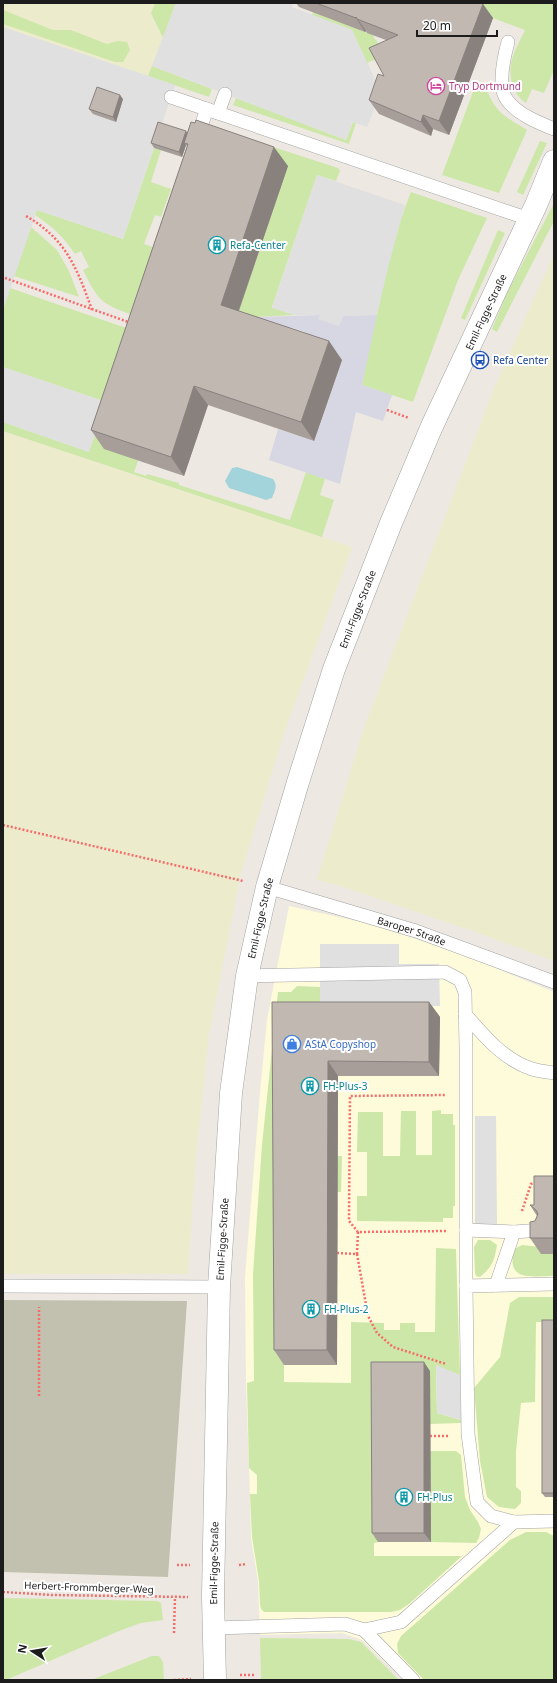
<svg xmlns="http://www.w3.org/2000/svg" width="557" height="1683" font-family="'Noto Sans',sans-serif">
	<style>
		.education { fill: #fefbda }
		.construction { fill: #c2c0ae }
		.farmland { fill: #ececcd }
		.grass { fill: #cde7a8 }
		.parking { fill: #e0e0e0 }
		.plaza { fill: #d6d7e3 }
		.water { fill: #a3d3db }
		.lines { fill: none; stroke-linecap: round; stroke-linejoin: round }
		.service-casing { stroke: #a3a3a3; stroke-width: 14 }
		.tertiary-casing { stroke: #a3a3a3; stroke-width: 23 }
		.path { stroke: #f76b6a; stroke-width: 2.5; stroke-dasharray: 2 2; stroke-linecap: butt }
		.service { stroke: #fff; stroke-width: 13 }
		.tertiary { stroke: #fff; stroke-width: 22 }
		.wall { fill: #a79e99 }
		.shaded-wall { fill: #88817d }
		.building { fill: #c2b8b2; stroke: #88817d }
		.labels { text-anchor: middle; stroke-width: 4; stroke-linejoin: round; paint-order: stroke }
		.hotel-label { font-size: 10px; fill: #b23c85; stroke: #fff; text-anchor: start }
		.culture-label { font-size: 10px; fill: #0d838f; stroke: #fff; text-anchor: start }
		.street-label { font-size: 10px; fill: #1c1c1c; stroke: #fff }
		.transit-label { font-size: 10px; fill: #164399; stroke: #fff; text-anchor: start }
		.shop-label { font-size: 10px; fill: #366cbe; stroke: #fff; text-anchor: start }
	</style>
	<rect width="100%" height="100%" fill="#ede9e2"/>
	<polygon class="education" points="289,906 370,924 461,954 554,992 554,1680 403,1680 362,1640 342,1633 260,1635 258,1581 251,1538 250,1494 246,1383 245,1277 260,1093 267,1020"/>
	<polygon class="construction" points="3,1300 187,1301 168,1577 3,1572"/>
	<g class="farmland">
		<polygon points="3,3 155,3 151,13 163,38 148,76 3,27"/>
		<polygon points="554,254 554,961 467,929 340,886 317,880 364,728 495,386"/>
		<polygon points="3,431 352,547 285,730 241,873 209,1034 196,1157 188,1274 3,1274"/>
	</g>
	<g class="grass">
		<polygon points="155,3 176,3 163,38 151,13"/>
		<path d="M453,3H552L554,5V70L544,93L532,89L526,103C511,94 507,72 513,56C516,47 521,39 525,30Z"/>
		<polygon points="3,10 53,30 71,30 107,44 118,41 127,42 130,50 123,62 115,62 3,24"/>
		<polygon points="313,12 373,35 375,40 376,39 383,56 367,63 352,30 312,15"/>
		<polygon points="152,66 212,89 209,97 148,76"/>
		<path d="M477,81L484,83C495,112 501,114 527,130L499,193L442,175Z"/>
		<polygon points="236,98 346,140 353,122 356,123 349,144 233,105"/>
		<polygon points="540,141 547,143 523,195 517,192"/>
		<polygon points="261,143 338,168 340,171 336,181 317,175 272,307 294,315 254,317 234,325 287,166 254,154"/>
		<path d="M154,148L161,150L151,182L171,189L161,217L155,215L144,244L155,248L132,315C100,303 98,300 83,270L89,267L81,251L75,254C63,236 53,227 35,215L37,210L123,239Z"/>
		<path d="M411,192L487,218L458,280L413,402L362,385C375,323 387,250 411,192Z"/>
		<polygon points="554,203 554,221 497,332 492,329 507,293"/>
		<polygon points="31,227 57,250 69,271 79,297 14,276"/>
		<polygon points="498,230 505,233 465,320 461,318"/>
		<polygon points="10,288 132,330 138,461 134,472 146,476 147,474 179,483 179,485 290,520 306,472 325,479 320,495 334,500 322,537 3,431 3,422 89,452 106,402 3,367 3,310"/>
		<polygon points="297,986 320,987 320,1006 282,1157 342,1156 341,1192 284,1192 284,1382 351,1383 351,1322 384,1323 384,1330 400,1330 400,1323 415,1323 415,1332 435,1332 436,1248 456,1249 460,1375 436,1366 437,1413 461,1420 461,1423 430,1424 378,1542 374,1543 374,1556 462,1556 409,1604 400,1610 391,1612 264,1612 261,1609 260,1604 259,1581 252,1537 250,1494 257,1494 257,1475 249,1468 247,1383 254,1381 253,1274 262,1145 278,992 291,992"/>
		<polygon points="441,1110 441,1114 453,1114 453,1125 455,1125 455,1206 453,1206 453,1218 443,1218 443,1222 357,1221 357,1196 367,1196 367,1152 357,1152 358,1112 383,1112 383,1156 400,1156 401,1111 416,1111 416,1155 432,1155 432,1111"/>
		<path d="M478,1240H490L497,1245C494,1261 493,1266 480,1277L476,1276L475,1273L474,1247Z"/>
		<path d="M522,1245L541,1247V1254H554V1276C530,1276 506,1282 514,1249Z"/>
		<polygon points="519,1297 554,1297 554,1322 536,1322 535,1402 521,1403 516,1451 516,1487 521,1491 521,1503 515,1509 499,1507 487,1497 480,1461 474,1388 500,1357 510,1303"/>
		<polygon points="430,1451 456,1451 461,1455 465,1497 470,1510 478,1522 481,1529 479,1538 476,1543 431,1542"/>
		<polygon points="526,1532 546,1532 554,1536 554,1680 424,1680 398,1653 397,1644 401,1636 510,1540"/>
		<polygon points="3,1598 157,1601 161,1603 163,1620 141,1623 119,1631 6,1680 3,1680"/>
		<polygon points="260,1638 349,1639 361,1642 399,1680 261,1680"/>
		<polygon points="152,1656 159,1656 163,1662 164,1680 91,1680"/>
	</g>
	<g class="parking">
		<polygon points="176,3 293,3 292,7 352,30 381,92 367,127 353,122 346,140 152,66"/>
		<polygon points="3,27 175,85 123,239 37,210 3,310"/>
		<polygon points="317,175 405,205 389,264 377,315 343,316 339,326 318,319 319,315 294,315 272,308"/>
		<polygon points="3,367 106,402 89,452 3,422"/>
		<polygon points="320,944 399,944 399,964 439,964 440,1006 320,1006"/>
		<polygon points="475,1116 496,1116 497,1227 475,1227"/>
		<polygon points="436,1365 460,1375 461,1420 437,1413"/>
	</g>
	<polygon class="plaza" points="320,315 318,319 339,326 343,316 377,315 362,385 392,395 383,421 356,412 340,484 269,460 278,429 314,441 342,360 300,346 305,332 293,328 289,342 254,317"/>
	<path class="water" d="M237,467L273,479C278,486 275,490 272,498L266,500L229,488L225,481L232,468Z"/>
	<g class="lines">
		<defs>
			<g id="service">
				<path d="M508,42C504,57 497,87 507,100C517,114 539,123 554,129"/>
				<polyline points="171,97 529,219"/>
				<polyline points="218,113 225,94"/>
				<polyline points="196,140 207,109"/>
				<path id="s1" d="M267,887L416,931L554,982"/>
				<polyline points="247,976 445,972 460,980 465,992 466,1049 466,1286"/>
				<path d="M465,1014C484,1036 504,1060 532,1069C539,1071 547,1072 554,1073"/>
				<polyline points="466,1230 514,1232"/>
				<polyline points="554,1284 466,1286 468,1434 477,1502 491,1516 514,1522 554,1521"/>
				<polyline points="496,1285 514,1232 541,1230"/>
				<polyline points="3,1286 219,1287"/>
				<polyline points="214,1628 345,1624 364,1630 401,1622 514,1522"/>
				<polyline points="364,1630 413,1680"/>
			</g>
			<g id="tertiary">
				<path id="s2" d="M215,1680L213,1596L219,1287L231,1093L247,976L267,887L298,782L334,669L391,523L432,426L536,205L554,161"/>
			</g>
		</defs>
		<use href="#service" class="service-casing"/>
		<use href="#tertiary" class="tertiary-casing"/>
		<g class="path">
			<path d="M26,216C66,239 77,268 92,310"/>
			<polyline points="5,278 131,323"/>
			<polyline points="387,410 409,418"/>
			<polyline points="3,825 243,881"/>
			<polyline points="522,1211 531,1184 537,1182"/>
			<polyline points="358,1232 349,1221 350,1096 446,1095"/>
			<polyline points="337,1253 357,1254 358,1232 446,1231"/>
			<polyline points="357,1254 368,1316 377,1333 393,1347 446,1364"/>
			<polyline points="39,1396 39,1307"/>
			<polyline points="430,1436 448,1436"/>
			<polyline points="177,1565 190,1565"/>
			<polyline points="239,1565 246,1564"/>
			<polyline points="3,1592 51,1595 188,1597"/>
			<polyline points="174,1633 175,1597"/>
			<polyline points="240,1675 254,1675"/>
			<polyline points="174,1680 191,1679"/>
		</g>
		<use href="#service" class="service"/>
		<use href="#tertiary" class="tertiary"/>
	</g>
	<g class="wall">
		<polygon points="296,3 481,3 493,18 449,135 433,129 431,136 379,114 369,100 384,76 386,40 367,33 366,31 365,32 299,7"/>
		<polygon points="123,99 116,122 93,114 89,109"/>
		<polygon points="188,133 288,166 239,311 342,360 314,441 208,405 184,476 104,449 91,430 187,146 186,145 182,157 154,148 151,143"/>
		<polygon points="272,1002 429,1002 440,1017 439,1076 338,1076 337,1365 284,1365 274,1350"/>
		<polygon points="554,1176 554,1254 541,1254 530,1238 535,1221 537,1216 530,1205 534,1205"/>
		<polygon points="554,1320 554,1497 545,1497 542,1493"/>
		<polygon points="430,1371 431,1542 378,1542 372,1533"/>
	</g>
	<g class="shaded-wall">
		<polygon points="483,4 493,18 449,135 439,121"/>
		<polygon points="356,17 366,31 365,32 356,18"/>
		<polygon points="120,95 123,99 116,122 113,117"/>
		<polygon points="423,115 433,129 431,136 421,122"/>
		<polygon points="186,131 189,136 184,143 186,145 182,157 179,152"/>
		<polygon points="274,147 288,166 234,324 221,305"/>
		<polygon points="329,341 342,360 314,441 301,422"/>
		<polygon points="194,386 208,405 184,476 171,457"/>
		<polygon points="429,1002 440,1017 439,1076 429,1062"/>
		<polygon points="328,1061 338,1076 337,1365 327,1350"/>
		<polygon points="424,1362 430,1371 431,1542 424,1533"/>
	</g>
	<g class="building">
		<polygon points="316,3 481,3 483,4 439,121 423,115 421,122 369,100 378,74 384,76 369,48 398,35 357,19 356,17 356,18"/>
		<polygon points="97,87 120,95 113,117 89,109"/>
		<polygon points="196,120 274,147 221,305 329,341 301,422 194,386 171,457 91,430 188,144 184,143 191,122 195,123"/>
		<polygon points="158,122 186,131 179,152 151,143"/>
		<polygon points="272,1002 429,1002 429,1062 328,1061 327,1350 274,1350"/>
		<polygon points="534,1176 554,1176 554,1238 530,1238 530,1222 535,1221 538,1214 536,1210 530,1205 534,1205"/>
		<rect x="542" y="1320" width="12" height="173"/>
		<polygon points="371,1362 424,1362 424,1533 372,1533"/>
	</g>
	<defs>
		<symbol id="hotel-ring" viewBox="-11 -11 22 22"><circle r="9.5" fill="#fff" stroke="#d1479c" stroke-width="1.5"/><path d="M-6-4.5h1.5V1H6V5H4.5V3h-9V5H-6ZM-4 0a1.8 1.8 0 1 1 3.6 0ZM.5 0V-2.5h3Q6-2.5 6 0Z" fill="#d1479c"/></symbol>
		<symbol id="building-ring" viewBox="-11 -11 22 22"><circle r="9.5" fill="#fff" stroke="#0f9aa8" stroke-width="1.5"/><path d="M-4-6H4V6H1V3H-1V6H-4ZM-2.5-4.3h1.7v1.8h-1.7ZM.8-4.3h1.7v1.8H.8ZM-2.5-1h1.7V.8h-1.7ZM.8-1h1.7V.8H.8Z" fill="#0f9aa8"/></symbol>
		<symbol id="bus-ring" viewBox="-11 -11 22 22"><circle r="9.5" fill="#fff" stroke="#1a4fb4" stroke-width="1.5"/><path d="M-5-6H5V4H4V6H2V4H-2V6H-4V4H-5ZM-3.5-4V0h7V-4ZM-3.5 1.2v1.5H-2V1.2ZM2 1.2v1.5H3.5V1.2Z" fill="#1a4fb4"/></symbol>
		<symbol id="shop-ring" viewBox="-11 -11 22 22"><circle r="9.5" fill="#fff" stroke="#3f7fe0" stroke-width="1.5"/><path d="M-5-2.5h2.3a2.7 3.5 0 0 1 5.4 0H5L5.5 6h-11ZM-1.5-2.5h3a1.5 2.3 0 0 0-3 0Z" fill="#3f7fe0"/></symbol>
	</defs>
	<g fill-rule="evenodd">
		<use href="#hotel-ring" x="426" y="76" width="20" height="20"/>
		<use href="#building-ring" x="207" y="235" width="20" height="20"/>
		<use href="#bus-ring" x="470" y="350" width="20" height="20"/>
		<use href="#shop-ring" x="282" y="1034" width="20" height="20"/>
		<use href="#building-ring" x="300" y="1076" width="20" height="20"/>
		<use href="#building-ring" x="301" y="1299" width="20" height="20"/>
		<use href="#building-ring" x="394" y="1487" width="20" height="20"/>
	</g>
	<g class="labels">
		<g class="hotel-label">
			<text x="449" y="90">Tryp Dortmund</text>
		</g>
		<g class="culture-label">
			<text x="230" y="249">Refa-Center</text>
			<text x="323" y="1090">FH-Plus-3</text>
			<text x="324" y="1313">FH-Plus-2</text>
			<text x="417" y="1501">FH-Plus</text>
		</g>
		<g class="street-label">
			<text dy="4" stroke="none"><textPath href="#s2" startOffset="1413">Emil-Figge-Straße</textPath></text>
			<text dy="4" stroke="none"><textPath href="#s2" startOffset="1089">Emil-Figge-Straße</textPath></text>
			<text dy="4" stroke="none"><textPath href="#s2" startOffset="765">Emil-Figge-Straße</textPath></text>
			<text dy="4" stroke="none"><textPath href="#s1" startOffset="151">Baroper Straße</textPath></text>
			<text dy="4" stroke="none"><textPath href="#s2" startOffset="441">Emil-Figge-Straße</textPath></text>
			<text dy="4" stroke="none"><textPath href="#s2" startOffset="117">Emil-Figge-Straße</textPath></text>
			<text transform="translate(89 1587) rotate(2)" y="4">Herbert-Frommberger-Weg</text>
		</g>
		<g class="transit-label">
			<text x="493" y="364">Refa Center</text>
		</g>
		<g class="shop-label">
			<text x="305" y="1048">AStA Copyshop</text>
		</g>
	</g>
	<rect width="557" height="1683" fill="none" stroke="#1c1c1c" stroke-width="8"/>
	<g transform="translate(32 1651) rotate(282)" stroke="#ffffff" stroke-width="3" paint-order="stroke">
	<path d="M0-3L7 15L0 10L-7 15Z" fill="#1c1c1c"/>
	<text y="-6" font-size="11" font-weight="bold" text-anchor="middle" fill="#1c1c1c">N</text>
	</g>
	<path d="M417 30v6h80v-6" fill="none" stroke="#1c1c1c" stroke-width="2"/>
	<text x="423" y="30" font-size="12" fill="#1c1c1c" stroke="#ffffff" stroke-width="3" paint-order="stroke">20 m</text>
</svg>
